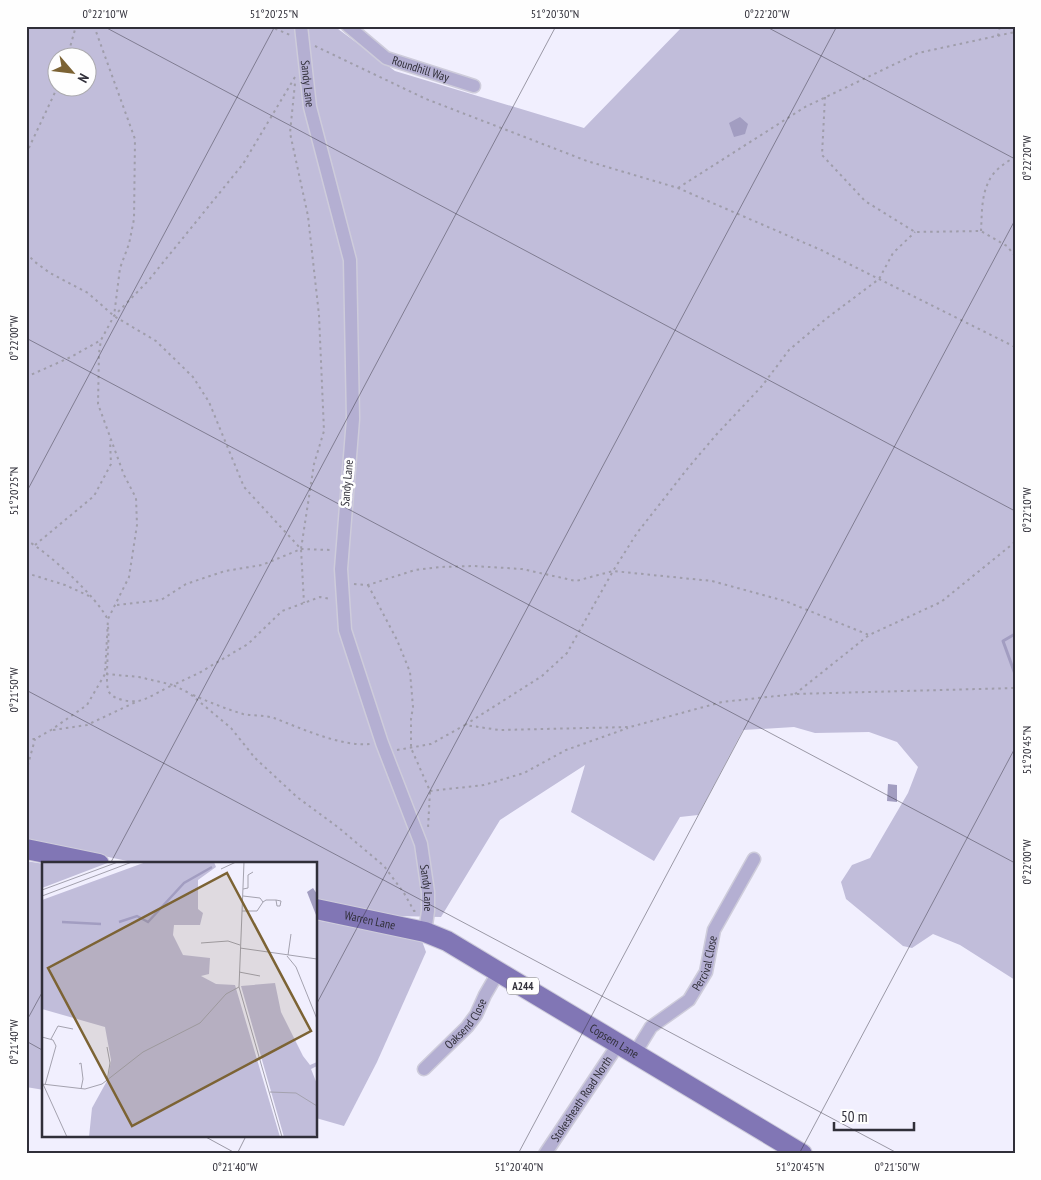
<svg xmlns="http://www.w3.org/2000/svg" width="1041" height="1180" font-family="'PT Sans Narrow',sans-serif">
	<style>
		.green { fill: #c1bdda; fill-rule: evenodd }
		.water { fill: #a29dc1 }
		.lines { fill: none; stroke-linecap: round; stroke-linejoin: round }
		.stream { stroke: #a29dc1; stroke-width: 3 }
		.street-casing { stroke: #ceccdb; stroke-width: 15 }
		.primary-casing { stroke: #ceccdb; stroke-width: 22 }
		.path { stroke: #9f9daa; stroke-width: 2; stroke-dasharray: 2.5 4; stroke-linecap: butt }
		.street { stroke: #b4afd2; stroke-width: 12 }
		.primary { stroke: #8176b5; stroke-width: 20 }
		.ticks { fill: none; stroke: #302f39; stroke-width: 1; stroke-opacity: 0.45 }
		.labels { text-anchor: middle; stroke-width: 5; stroke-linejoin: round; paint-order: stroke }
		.shield { fill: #fefefe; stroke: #6e6d74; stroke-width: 1 }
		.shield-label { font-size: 11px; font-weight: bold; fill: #302f39 }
		.street-label { font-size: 12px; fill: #302f39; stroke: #fefefe }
		.inset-river { fill: none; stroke: #a29dc1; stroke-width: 2.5 }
		.inset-road { fill: none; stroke: #a4a2af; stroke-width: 1 }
		.view { fill: #7c6334; fill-opacity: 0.15; stroke: #7c6334; stroke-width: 2.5 }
		.inset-edge { fill: none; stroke: #302f39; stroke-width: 2.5 }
		.neatline { fill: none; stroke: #302f39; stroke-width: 2 }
		.ticks-label { font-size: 12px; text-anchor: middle; fill: #302f39 }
	</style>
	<rect width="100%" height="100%" fill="#f1effe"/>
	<g class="green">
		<path d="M26,26H334L395,71L584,128L683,26H1015V980L960,945L933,934L912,948L903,946L846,899L841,882L852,865L870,858L908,793L918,767L897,742L869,732L815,733L794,727L743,730L698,815L680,817L654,861L571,812L585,765L500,820L441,917L398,916L316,899V864H142L26,840ZM58,58H88V88H58Z"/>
		<polygon points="26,861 44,864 44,1090 26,1087"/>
		<polygon points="316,920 422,941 426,952 377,1062 344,1126 316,1118"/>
	</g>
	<g class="water">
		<polygon points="740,117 748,124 745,134 734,137 729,123"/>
		<polygon points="888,784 897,785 897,802 887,801"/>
	</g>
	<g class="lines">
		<polyline class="stream" points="1015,634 1003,641 1015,674"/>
		<defs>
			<g id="street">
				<path id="s1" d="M301,26L310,107L350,260L353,419L341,569L345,630L382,743L421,844L428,892V911L425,932"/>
				<path id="s2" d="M348,26L386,58L474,86"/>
				<path id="s3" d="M635,1053L651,1027L689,1000L706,972L714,930L754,859"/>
				<path id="s4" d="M424,1069L467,1027L476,1015L485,995L499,971"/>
				<path id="s5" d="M545,1154L619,1043"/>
			</g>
			<g id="primary">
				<polyline points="26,849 99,864"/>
				<path id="s6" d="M316,909L425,932L447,941L802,1154"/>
			</g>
		</defs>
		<use href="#street" class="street-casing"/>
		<use href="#primary" class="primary-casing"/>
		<g class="path">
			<polyline points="94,26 135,139 134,219 129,244 120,268 114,316"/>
			<polyline points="269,26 290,35"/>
			<polyline points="26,28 31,26"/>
			<polyline points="998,36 1000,26"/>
			<polyline points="315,46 426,99 587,161 678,188 821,250 1015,347"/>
			<polyline points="67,58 76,26"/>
			<polyline points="825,97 822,155 865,201 915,232 981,231 1007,246 1015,256"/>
			<polyline points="26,154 58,86"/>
			<polyline points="678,188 805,107 918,53 1015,32"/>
			<path d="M981,231C982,215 981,196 989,181C993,171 1006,162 1015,157"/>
			<polyline points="26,253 35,262 50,273 88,293 114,316 156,341 193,377 209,402 244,487 301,549 304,603"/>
			<polyline points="26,377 71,357 101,340"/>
			<path d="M26,540C49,553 97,597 108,620"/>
			<polyline points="35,545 94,496 111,464 110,440"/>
			<polyline points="301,549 331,550"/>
			<polyline points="26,573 65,585 89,596"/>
			<polyline points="354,584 368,585 415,570 440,567 473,566 522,569 576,581 613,571 712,581 785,601 869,635"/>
			<polyline points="368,585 397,640 410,672 413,707 411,719 411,748 430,791 428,828"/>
			<polyline points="117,605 161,600 186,584 225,571 262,565 301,549 314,464 324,431 319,315 308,216 290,133 295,83"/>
			<path d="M108,627C110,641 104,684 109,692C114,700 129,702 138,701C147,700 163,689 173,685L189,693L231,728L255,758L297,797L339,828L384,866L404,893L414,911H417"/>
			<polyline points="106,674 139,677 173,685 199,673 248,644 282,611 320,597 331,599"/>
			<polyline points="795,694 869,635 941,602 1015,542"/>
			<path d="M193,695C209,702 226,709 243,714C253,716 264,715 274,718C300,728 342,747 370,744"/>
			<polyline points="465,725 542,676 567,653 613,571 637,533 688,468 716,435 762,386 789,350 827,318 879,279 893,253 915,232"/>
			<polyline points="53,730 87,725 138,701"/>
			<polyline points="26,739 35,739 51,730 87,705 105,674 108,619 129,577 137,525 136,498 124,475 98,404 99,353 101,340 114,316 148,281 243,164 295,77"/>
			<polyline points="397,750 431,744 465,725 499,730 630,727 722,702 795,694 1015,688"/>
			<polyline points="26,772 35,739"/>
			<polyline points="430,791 484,785 524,773 566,750 628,728"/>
		</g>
		<use href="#street" class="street"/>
		<use href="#primary" class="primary"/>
	</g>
	<path class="ticks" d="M103,26L1015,511M765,26L1015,159M26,338L1015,863M26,493L275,26M26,690L899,1154M110,864L556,26M316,1005L837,26M26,1022L44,989M26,1041L44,1051M204,1136L237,1154M237,1154L246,1136M518,1154L1015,220M799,1154L1015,748"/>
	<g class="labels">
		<rect class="shield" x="507" y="977.5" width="32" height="17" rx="4"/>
		<g class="shield-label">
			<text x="523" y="990">A244</text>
		</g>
		<g class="street-label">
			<text dy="4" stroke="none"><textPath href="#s2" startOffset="86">Roundhill Way</textPath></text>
			<text dy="4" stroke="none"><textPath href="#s1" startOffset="58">Sandy Lane</textPath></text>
			<text transform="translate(347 483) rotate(-85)" y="4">Sandy Lane</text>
			<text dy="4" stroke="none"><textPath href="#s1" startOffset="882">Sandy Lane</textPath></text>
			<text dy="4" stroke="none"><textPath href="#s6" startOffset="55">Warren Lane</textPath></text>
			<text dy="4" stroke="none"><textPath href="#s3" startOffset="118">Percival Close</textPath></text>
			<text dy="4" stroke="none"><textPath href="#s4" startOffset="62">Oaksend Close</textPath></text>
			<text dy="4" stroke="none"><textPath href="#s6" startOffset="330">Copsem Lane</textPath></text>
			<text dy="4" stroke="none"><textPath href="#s5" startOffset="66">Stokesheath Road North</textPath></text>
		</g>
	</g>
	<g transform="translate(42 862)">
		<rect width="275" height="275" fill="#f1effe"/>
		<path d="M0,0H68L0,26ZM104,0H172L174,5L156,18V47L161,51L158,63H132L131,73L141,93L168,96L167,112L159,114L174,122L193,123L238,275H47L50,246L66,217L69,198L63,165L0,147V38ZM233,121L239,150L261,194L268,203L275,200V204L269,207L275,222V271L272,275H242L199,124Z" fill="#c1bdda"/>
		<path d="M271,26L275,32L274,53L265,30Z" fill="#a29dc1"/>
		<path class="inset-river" d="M20,60L59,62M77,60L95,54L106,60L142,21L170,5"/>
		<path class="inset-road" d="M202,0L197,125L240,275M179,7L194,0M201,27L206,26V13L211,10M0,28L76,0M0,34L90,0M201,34L218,36L221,40L224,38H234L239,39L238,44H235L234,38M200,49H215L221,40M159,81L186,79L198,83M198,86L275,97M246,93L249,72M245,94L254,105L275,157M197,110L218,114M0,175L11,178L14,184L3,223M9,177L16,164L31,167M37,202L39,201L41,217L39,227M65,219L68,201L65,185M0,222L43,227L60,222L101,190L158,161L184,132L197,125M1,222L25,275M228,230L254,231L275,244"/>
		<path class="view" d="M185,11L269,169L90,264L6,106Z"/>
		<rect width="275" height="275" class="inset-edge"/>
	</g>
	<rect width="1041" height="1180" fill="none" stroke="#fefefe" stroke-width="55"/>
	<g transform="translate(72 72) rotate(118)"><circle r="24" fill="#fefefe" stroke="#acabaf"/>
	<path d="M0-4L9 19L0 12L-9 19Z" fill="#7c6334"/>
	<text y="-8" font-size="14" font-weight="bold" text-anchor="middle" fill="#302f39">N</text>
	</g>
	<path d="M834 1122v8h80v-8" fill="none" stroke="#302f39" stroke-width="2.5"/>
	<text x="841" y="1122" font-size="15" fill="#302f39" stroke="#fefefe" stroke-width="4" paint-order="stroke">50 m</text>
	<rect x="28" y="28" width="986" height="1124" class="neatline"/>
	<g class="ticks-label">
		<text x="105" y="18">0°22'10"W</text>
		<text x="274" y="18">51°20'25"N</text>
		<text x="555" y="18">51°20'30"N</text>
		<text x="767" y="18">0°22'20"W</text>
		<text transform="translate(1027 158) rotate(-90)" y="4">0°22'20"W</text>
		<text transform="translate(14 338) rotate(-90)" y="4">0°22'00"W</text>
		<text transform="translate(14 491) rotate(-90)" y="4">51°20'25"N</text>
		<text transform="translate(1027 510) rotate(-90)" y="4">0°22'10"W</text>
		<text transform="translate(14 690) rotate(-90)" y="4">0°21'50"W</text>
		<text transform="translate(1027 750) rotate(-90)" y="4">51°20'45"N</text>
		<text transform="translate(1027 862) rotate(-90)" y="4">0°22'00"W</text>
		<text transform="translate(14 1042) rotate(-90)" y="4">0°21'40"W</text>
		<text x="235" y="1171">0°21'40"W</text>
		<text x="519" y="1171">51°20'40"N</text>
		<text x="800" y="1171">51°20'45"N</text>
		<text x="897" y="1171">0°21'50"W</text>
	</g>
</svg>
